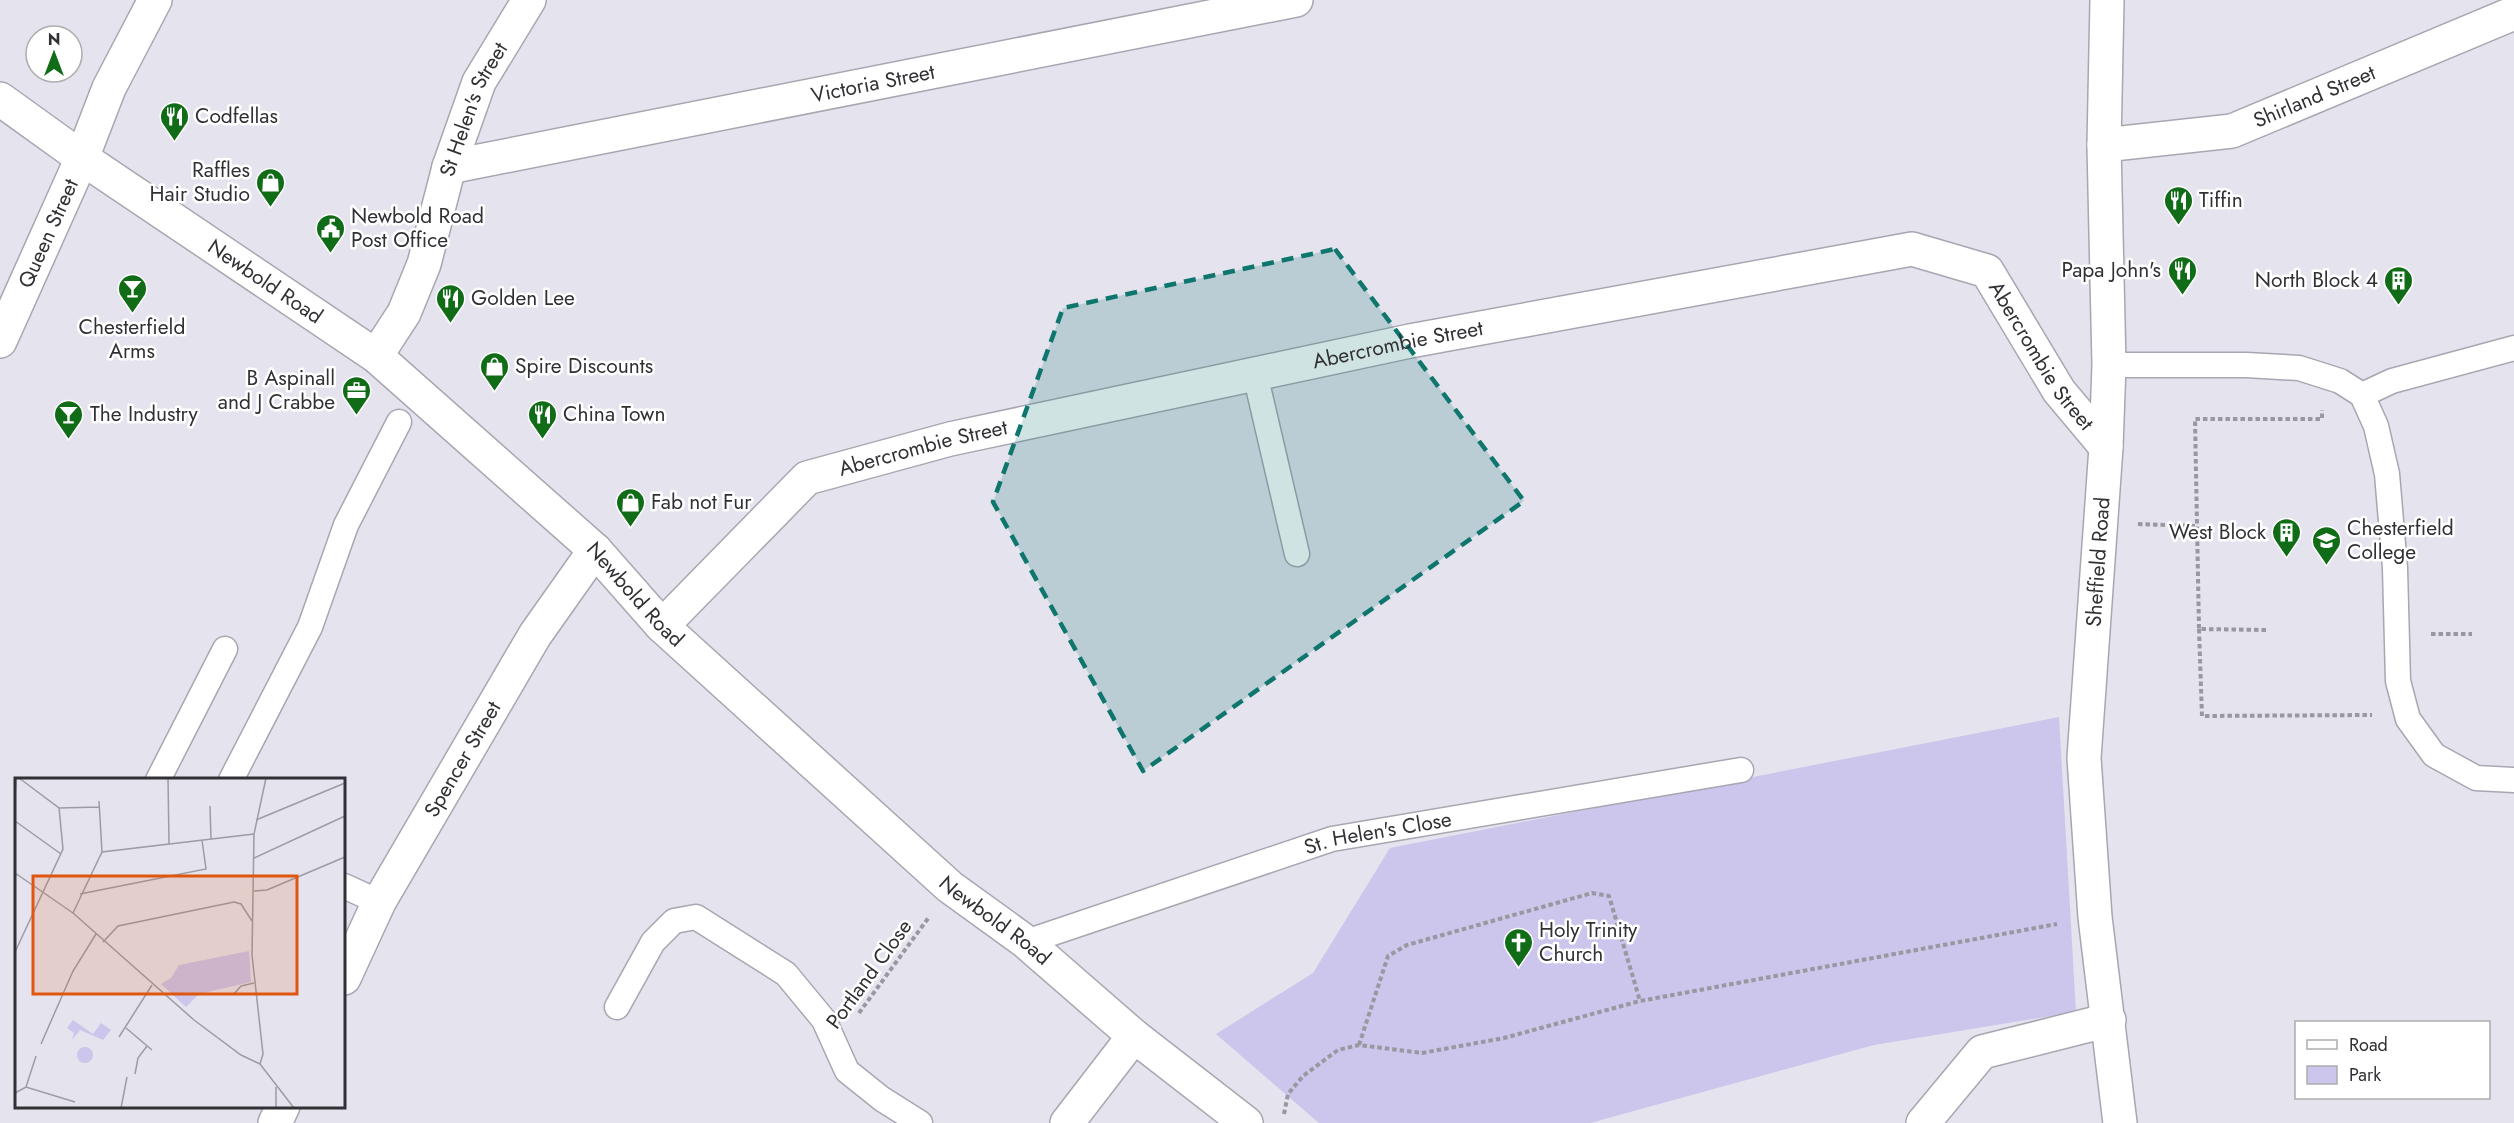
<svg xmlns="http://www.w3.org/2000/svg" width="2514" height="1123" font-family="Jost,sans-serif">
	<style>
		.green { fill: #ccc5ec }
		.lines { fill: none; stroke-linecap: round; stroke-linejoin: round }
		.service-casing { stroke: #a8a6b1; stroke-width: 27 }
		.minor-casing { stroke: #a8a6b1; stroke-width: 36 }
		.secondary-casing { stroke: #a8a6b1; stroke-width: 36 }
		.path { stroke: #99979f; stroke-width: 4; stroke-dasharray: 4.5 3; stroke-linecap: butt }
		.service { stroke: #fff; stroke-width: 24 }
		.minor { stroke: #fff; stroke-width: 33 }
		.secondary { stroke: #fff; stroke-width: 33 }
		.marked { fill: #0f766e; fill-opacity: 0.2; stroke: #0f766e; stroke-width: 4.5; stroke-dasharray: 12 8; stroke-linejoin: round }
		.labels { text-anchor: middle; stroke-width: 5; stroke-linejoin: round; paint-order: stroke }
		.street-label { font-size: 21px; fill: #313034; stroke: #fff }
		.poi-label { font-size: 21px; fill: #313034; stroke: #fff; text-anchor: start }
		.inset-road { fill: none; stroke: #9d9ba4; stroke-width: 1.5 }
		.view { fill: #df570e; fill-opacity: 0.15; stroke: #df570e; stroke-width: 3 }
		.inset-edge { fill: none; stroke: #313034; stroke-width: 3 }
	</style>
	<rect width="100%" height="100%" fill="#e5e3ee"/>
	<polygon class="green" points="2059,717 2076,1012 1874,1045 1590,1123 1319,1123 1216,1034 1313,973 1390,848"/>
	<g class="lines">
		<defs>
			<g id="service">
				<polyline points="2109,365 2246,365 2299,368 2340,381 2362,395 2376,426 2387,474 2395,568 2398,681 2408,719 2434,755 2476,778 2514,780"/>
				<polyline points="1255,374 1297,554"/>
				<polyline points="2362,395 2392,381 2514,348"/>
				<polyline points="158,780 225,649"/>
				<polyline points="231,780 310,627 346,525 399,422"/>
				<polyline points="344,886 379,902"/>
				<path id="s1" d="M1026,942L1332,839L1741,770"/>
				<polyline points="617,1007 653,942 674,921 696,917 786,974 824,1020 847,1071 882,1099 920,1123"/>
			</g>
			<g id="minor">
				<path id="s2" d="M2104,145L2232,131L2514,13"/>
				<path id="s3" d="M449,167L1296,0"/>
				<path id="s4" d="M0,341L82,158L109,88L155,0"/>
				<path id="s5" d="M376,356L404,313L424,264L449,167L479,82L529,0"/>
				<path id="s6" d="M662,626L807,478L950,439L1410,341L1912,249L1987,271L2059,391L2106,447"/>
				<path id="s7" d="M344,978L379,902L535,635L595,550"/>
				<polyline points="275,1123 283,1106"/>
				<polyline points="1067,1123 1134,1036"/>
				<polyline points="1923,1123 1982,1052 2109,1020"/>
			</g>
			<g id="secondary">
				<polyline points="2107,0 2104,145 2109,365 2106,447 2084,758 2095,917 2120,1123"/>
				<path id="s8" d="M0,99L82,158L376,356L595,550L662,626L950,887L1026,942L1134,1036L1246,1123"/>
			</g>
		</defs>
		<use href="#service" class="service-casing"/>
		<use href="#minor" class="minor-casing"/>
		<use href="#secondary" class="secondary-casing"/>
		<g class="path">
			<polyline points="2138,524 2197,526"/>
			<polyline points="2199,629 2202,716 2372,715"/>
			<polyline points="2266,630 2199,629 2195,419 2322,419 2322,410"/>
			<polyline points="2431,634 2472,634"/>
			<polyline points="859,1013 929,917"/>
			<polyline points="1359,1045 1388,956 1407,945 1592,893 1609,896 1640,1001"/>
			<polyline points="1284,1114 1288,1094 1303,1076 1338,1050 1359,1045 1422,1053 1504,1038 1640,1001 2057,924"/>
		</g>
		<use href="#service" class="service"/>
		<use href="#minor" class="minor"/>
		<use href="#secondary" class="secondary"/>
	</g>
	<path class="marked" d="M1335,249L1524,501L1143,771L993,502L1063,308Z"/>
	<defs>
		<symbol id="restaurant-pin" viewBox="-11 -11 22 30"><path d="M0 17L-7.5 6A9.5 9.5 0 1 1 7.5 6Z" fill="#116c17" stroke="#fff"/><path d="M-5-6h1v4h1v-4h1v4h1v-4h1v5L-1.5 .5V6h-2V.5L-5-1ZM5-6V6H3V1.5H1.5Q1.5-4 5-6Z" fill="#fff"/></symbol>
		<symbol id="shop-pin" viewBox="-11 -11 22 30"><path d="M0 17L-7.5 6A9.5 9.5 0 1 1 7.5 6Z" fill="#116c17" stroke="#fff"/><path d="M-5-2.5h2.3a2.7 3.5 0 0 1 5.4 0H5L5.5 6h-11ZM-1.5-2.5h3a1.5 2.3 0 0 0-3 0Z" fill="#fff"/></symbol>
		<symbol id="civic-pin" viewBox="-11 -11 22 30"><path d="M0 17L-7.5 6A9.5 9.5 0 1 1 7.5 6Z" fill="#116c17" stroke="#fff"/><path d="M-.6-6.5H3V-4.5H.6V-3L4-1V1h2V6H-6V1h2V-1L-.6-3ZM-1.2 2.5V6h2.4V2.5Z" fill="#fff"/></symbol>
		<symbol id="building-pin" viewBox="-11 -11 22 30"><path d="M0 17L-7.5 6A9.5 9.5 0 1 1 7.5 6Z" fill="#116c17" stroke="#fff"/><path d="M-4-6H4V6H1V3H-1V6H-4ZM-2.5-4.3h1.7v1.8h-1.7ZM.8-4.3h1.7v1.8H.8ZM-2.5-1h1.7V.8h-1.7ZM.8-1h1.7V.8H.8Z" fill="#fff"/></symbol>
		<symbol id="bar-pin" viewBox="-11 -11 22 30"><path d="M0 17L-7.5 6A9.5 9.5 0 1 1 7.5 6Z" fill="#116c17" stroke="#fff"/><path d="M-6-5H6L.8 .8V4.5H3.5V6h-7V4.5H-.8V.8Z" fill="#fff"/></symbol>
		<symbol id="office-pin" viewBox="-11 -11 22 30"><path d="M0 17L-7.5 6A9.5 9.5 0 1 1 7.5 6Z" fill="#116c17" stroke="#fff"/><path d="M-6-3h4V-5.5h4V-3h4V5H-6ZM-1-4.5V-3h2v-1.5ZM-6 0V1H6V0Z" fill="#fff"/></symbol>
		<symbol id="university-pin" viewBox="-11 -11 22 30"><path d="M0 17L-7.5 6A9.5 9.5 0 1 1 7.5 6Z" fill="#116c17" stroke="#fff"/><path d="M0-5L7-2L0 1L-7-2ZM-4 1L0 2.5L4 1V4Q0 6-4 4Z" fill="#fff"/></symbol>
		<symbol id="church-pin" viewBox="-11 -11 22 30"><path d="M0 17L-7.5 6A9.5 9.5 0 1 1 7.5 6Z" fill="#116c17" stroke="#fff"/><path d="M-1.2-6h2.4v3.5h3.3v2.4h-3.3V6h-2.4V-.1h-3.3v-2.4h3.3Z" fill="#fff"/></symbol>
	</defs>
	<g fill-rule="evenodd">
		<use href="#restaurant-pin" x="158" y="100" width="33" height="45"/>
		<use href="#shop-pin" x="254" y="166" width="33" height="45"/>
		<use href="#restaurant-pin" x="2162" y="184" width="33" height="45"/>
		<use href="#civic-pin" x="314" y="212" width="33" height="45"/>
		<use href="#restaurant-pin" x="2166" y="254" width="33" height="45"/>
		<use href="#building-pin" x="2382" y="264" width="33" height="45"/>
		<use href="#bar-pin" x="116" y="272" width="33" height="45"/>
		<use href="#restaurant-pin" x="434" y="282" width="33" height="45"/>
		<use href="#shop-pin" x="478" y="350" width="33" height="45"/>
		<use href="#office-pin" x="340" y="374" width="33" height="45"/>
		<use href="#bar-pin" x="52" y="398" width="33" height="45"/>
		<use href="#restaurant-pin" x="526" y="398" width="33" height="45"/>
		<use href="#shop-pin" x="614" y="486" width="33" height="45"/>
		<use href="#building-pin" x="2270" y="516" width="33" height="45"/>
		<use href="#university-pin" x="2310" y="524" width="33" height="45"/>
		<use href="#church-pin" x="1502" y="926" width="33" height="45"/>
	</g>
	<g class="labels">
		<g class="street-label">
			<text dy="7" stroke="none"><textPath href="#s3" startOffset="432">Victoria Street</textPath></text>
			<text dy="7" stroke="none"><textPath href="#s2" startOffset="218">Shirland Street</textPath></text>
			<text dy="7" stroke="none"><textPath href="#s5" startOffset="267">St Helen's Street</textPath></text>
			<text dy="7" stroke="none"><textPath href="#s4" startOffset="118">Queen Street</textPath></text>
			<text dy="7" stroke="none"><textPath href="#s8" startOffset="322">Newbold Road</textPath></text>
			<text dy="7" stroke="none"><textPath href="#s6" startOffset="813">Abercrombie Street</textPath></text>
			<text dy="7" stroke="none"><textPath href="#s6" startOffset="1515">Abercrombie Street</textPath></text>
			<text dy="7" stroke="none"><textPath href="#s6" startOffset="327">Abercrombie Street</textPath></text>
			<text transform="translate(2098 562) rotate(-86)" y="7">Sheffield Road</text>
			<text dy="7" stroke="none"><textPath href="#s8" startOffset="808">Newbold Road</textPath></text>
			<text dy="7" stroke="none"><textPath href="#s7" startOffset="249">Spencer Street</textPath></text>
			<text dy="7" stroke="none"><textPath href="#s1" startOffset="369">St. Helen's Close</textPath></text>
			<text dy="7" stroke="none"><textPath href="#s8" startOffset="1294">Newbold Road</textPath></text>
			<text transform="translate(869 974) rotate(-54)" y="7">Portland Close</text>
		</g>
		<g class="poi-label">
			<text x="195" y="123">Codfellas</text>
			<text x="250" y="177" text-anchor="end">Raffles<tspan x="250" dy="24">Hair Studio</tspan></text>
			<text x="2199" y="207">Tiffin</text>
			<text x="351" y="223">Newbold Road<tspan x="351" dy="24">Post Office</tspan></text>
			<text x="2161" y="277" text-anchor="end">Papa John's</text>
			<text x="2378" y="287" text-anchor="end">North Block 4</text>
			<text x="471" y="305">Golden Lee</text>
			<text x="132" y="334" text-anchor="middle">Chesterfield<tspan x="132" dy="24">Arms</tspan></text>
			<text x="515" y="373">Spire Discounts</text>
			<text x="335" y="385" text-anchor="end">B Aspinall<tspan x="335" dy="24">and J Crabbe</tspan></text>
			<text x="90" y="421">The Industry</text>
			<text x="563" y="421">China Town</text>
			<text x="651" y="509">Fab not Fur</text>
			<text x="2347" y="535">Chesterfield<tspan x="2347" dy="24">College</tspan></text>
			<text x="2266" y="539" text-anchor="end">West Block</text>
			<text x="1539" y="937">Holy Trinity<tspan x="1539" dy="24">Church</tspan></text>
		</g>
	</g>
	<g transform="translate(15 778)">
		<rect width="330" height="330" fill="#e5e3ee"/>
		<path d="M234,173L236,204L184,216L171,229L146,206L156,200L164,187ZM58,242L78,256L86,245L96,252L88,262L65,252L57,262L59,255L52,250ZM62 277a8 8 0 1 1 16 0a8 8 0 1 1-16 0Z" fill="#ccc5ec"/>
		<path class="inset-road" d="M153,0L154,66M0,22L1,0M84,23L87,74M195,28L196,61M44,30L84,29M241,42L330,5M0,43L46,76M239,80L330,38M0,95L58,135L179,242L226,277L245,286M239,113L252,112L330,79M65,116L191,91L187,62M58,135L87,74L239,56M88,164L103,148L219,124L226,126L237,143M0,174L48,71L44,30L4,0M219,216L226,208L239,205M111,250L137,272M104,259L137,207M26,266L58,193L81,156M245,286L248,276L237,177L239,56L251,0M245,286L279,330M120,296L123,280L132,268M11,309L21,278M261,309V330M0,315L11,309L60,324M106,330L112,299"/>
		<path class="view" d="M18,98H282V216H18Z"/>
		<rect width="330" height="330" class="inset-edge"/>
	</g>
	<rect x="2295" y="1021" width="195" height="78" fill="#ffffff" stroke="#adacae" stroke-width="1.5"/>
	<rect x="2307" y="1040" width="30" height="9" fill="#ffffff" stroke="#adacae" stroke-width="1.5"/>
	<text x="2349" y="1051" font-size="18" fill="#313034">Road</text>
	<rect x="2307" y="1066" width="30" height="18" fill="#ccc5ec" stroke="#adacae" stroke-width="1.5"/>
	<text x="2349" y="1081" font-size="18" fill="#313034">Park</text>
	<g transform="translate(54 54)"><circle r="28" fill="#ffffff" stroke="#adacae" stroke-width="1.5"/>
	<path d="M0-4.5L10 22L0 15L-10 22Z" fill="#116c17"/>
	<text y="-9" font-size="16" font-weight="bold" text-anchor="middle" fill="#313034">N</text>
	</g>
</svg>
